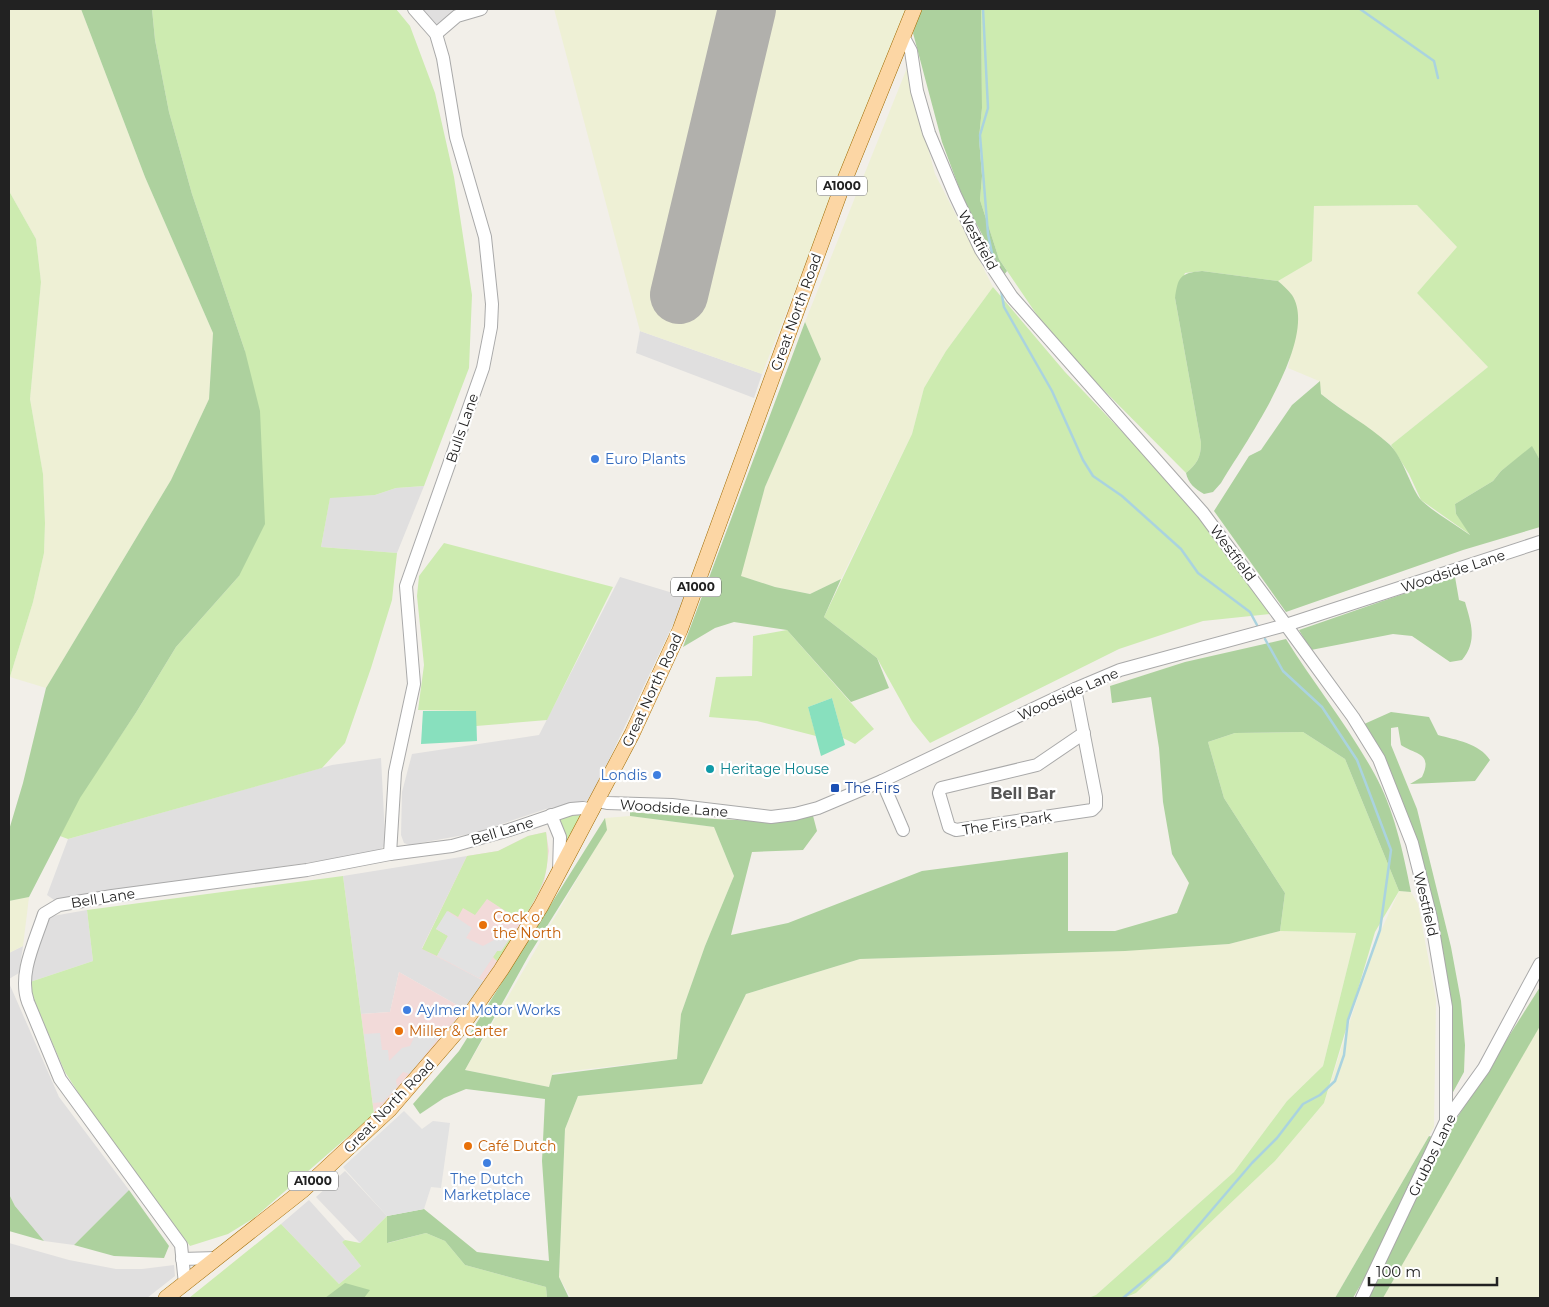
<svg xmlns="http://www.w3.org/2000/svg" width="1549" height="1307" font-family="Montserrat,sans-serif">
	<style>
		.residential { fill: #e0dfdf }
		.commercial { fill: #f2dad9 }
		.farmland { fill: #eef0d5 }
		.grass { fill: #cdebb0 }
		.forest { fill: #add19e }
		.pitch { fill: #88e0be }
		.parking { fill: #e2e2e2 }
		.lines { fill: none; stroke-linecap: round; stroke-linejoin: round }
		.stream { stroke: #aad3df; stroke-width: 2.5 }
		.runway { stroke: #b1b0ac; stroke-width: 58 }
		.minor-casing { stroke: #a9a9a9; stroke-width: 14 }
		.major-casing { stroke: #a06b00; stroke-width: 16 }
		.minor { stroke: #fff; stroke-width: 12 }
		.major { stroke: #fcd6a4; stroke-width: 15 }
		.shop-dot { fill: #3f7fe0; stroke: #fff; stroke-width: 2 }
		.culture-dot { fill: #0f9aa8; stroke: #fff; stroke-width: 2 }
		.transit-dot { fill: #1a4fb4; stroke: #fff; stroke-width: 2 }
		.food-dot { fill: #e8710a; stroke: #fff; stroke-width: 2 }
		.labels { text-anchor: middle; stroke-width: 4.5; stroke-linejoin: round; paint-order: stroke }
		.shield { fill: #fff; stroke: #646464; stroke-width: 1 }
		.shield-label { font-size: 12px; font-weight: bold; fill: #222 }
		.street-label { font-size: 14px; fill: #222; stroke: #fff }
		.shop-label { font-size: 14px; fill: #366cbe; stroke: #fff; text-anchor: start }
		.culture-label { font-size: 14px; fill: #0d838f; stroke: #fff; text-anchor: start }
		.transit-label { font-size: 14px; fill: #164399; stroke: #fff; text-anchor: start }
		.food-label { font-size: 14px; fill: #c56008; stroke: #fff; text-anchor: start }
		.quarter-label { font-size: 16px; font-weight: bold; fill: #555; stroke: #fff }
	</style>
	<rect width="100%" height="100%" fill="#f2efe9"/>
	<g class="residential">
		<polygon points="419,9 477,9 439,26 430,23"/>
		<polygon points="640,331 762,374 754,398 636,353"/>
		<polygon points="424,486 397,553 321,547 330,497 375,495 396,488"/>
		<polygon points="620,577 686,597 590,800 546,809 475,833 409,845 404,843 401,835 402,792 412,754 539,735"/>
		<polygon points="381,758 385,836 384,846 380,850 340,858 85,895 57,902 47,895 68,839 332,765"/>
		<polygon points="467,856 422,948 484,981 464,1009 399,972 390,1012 361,1014 343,876"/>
		<polygon points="87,910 93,961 30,982 33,959 47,917"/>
		<polygon points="23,946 19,973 9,979 9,953"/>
		<polygon points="9,983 59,1097 129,1190 74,1245 44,1241 15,1206 9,1194"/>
		<polygon points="345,1171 387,1216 360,1243 316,1197"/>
		<polygon points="309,1200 345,1240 342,1242 361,1266 339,1284 281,1224"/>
		<polygon points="9,1243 69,1260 116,1269 142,1269 174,1265 175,1276 147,1298 9,1298"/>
	</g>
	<g class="commercial">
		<polygon points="546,832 549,851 544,883 519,930 484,981 422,949 467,856 498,851 528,836"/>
		<polygon points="399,972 464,1009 413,1073 374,1114 361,1014 390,1012"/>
	</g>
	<g class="farmland">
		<polygon points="9,9 81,9 145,177 213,333 209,399 171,480 46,688 10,677 33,602 44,553 45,523 43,474 30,399 41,282 36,239 9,191"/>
		<polygon points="554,9 906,9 762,374 640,331"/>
		<polygon points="907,68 935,174 993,287 946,351 924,388 912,434 841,579 810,594 775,587 740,576 765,487 821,359 805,322"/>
		<polygon points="1417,205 1458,248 1417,293 1488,367 1391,445 1321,394 1319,381 1288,368 1296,327 1292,295 1278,281 1311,261 1314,206"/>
		<polygon points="630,816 714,827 734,876 705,946 681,1014 677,1059 553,1073 549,1087 465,1070 606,830 605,818"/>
		<polygon points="1399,891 1411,892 1418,904 1436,999 1434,1127 1335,1298 1124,1298 1136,1293 1275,1161 1324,1103 1374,946"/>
		<polygon points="29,897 23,946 9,953 9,901"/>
		<polygon points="1280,931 1356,933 1323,1066 1287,1101 1234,1172 1096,1295 1088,1298 571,1298 559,1277 565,1129 578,1096 701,1084 746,994 860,959 1120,951 1229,944"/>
		<polygon points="1540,1024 1540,1298 1383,1298 1513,1069"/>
	</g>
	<g class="grass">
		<polygon points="152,9 396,9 410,26 435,93 454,177 472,295 469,368 424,486 396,488 375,495 330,498 321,547 397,553 392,600 371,668 345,743 322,768 68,839 60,836 79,798 137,711 176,647 239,576 245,351 192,194 169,112 155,40"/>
		<path d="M981,9H1540V460L1532,447L1501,471L1493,481L1455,504L1456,514L1472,536L1421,500L1409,474L1391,445L1488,367L1417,293L1457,247L1417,205L1314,206L1312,261L1278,281L1202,271L1185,273L1175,298L1201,443C1201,457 1197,464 1186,473L1069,355L1041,321L999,259L980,200L982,176L979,138L982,108Z"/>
		<polygon points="9,191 36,239 41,282 30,399 43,474 45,523 44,553 33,602 9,680"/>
		<polygon points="993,287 1065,372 1131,441 1212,533 1270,614 1203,621 1119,649 930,743 912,721 877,658 824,617 912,434 924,388 946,351"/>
		<polygon points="444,543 613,587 547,720 476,726 475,711 418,710 424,665 417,596 419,576"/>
		<polygon points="787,630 874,729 855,744 843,738 832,698 808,707 816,736 757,721 709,717 716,677 752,676 753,636"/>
		<polygon points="1303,732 1345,759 1399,891 1375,932 1324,1103 1275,1161 1136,1293 1124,1298 1088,1298 1096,1295 1234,1172 1287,1101 1323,1066 1356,933 1280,931 1285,893 1224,798 1208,742 1235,733"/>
		<polygon points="582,814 565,849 559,820 562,817"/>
		<path d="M546,832C552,874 542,887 522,922L487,899L475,915L463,908L458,917L448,911L436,929L448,936L437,956L422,949L467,856L498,851L528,836Z"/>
		<polygon points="343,876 374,1114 254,1218 228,1234 190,1246 88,1108 65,1072 31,994 30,982 93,961 87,910"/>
		<polygon points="511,928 519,930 498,962 493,957 497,951 501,951 513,934 509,933"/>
		<polygon points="387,1216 388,1243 426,1233 445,1241 465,1265 546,1287 547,1298 189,1298 281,1224 339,1284 361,1266 342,1242 345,1240 360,1243"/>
	</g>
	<g class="forest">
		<polygon points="81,9 152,9 155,40 169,112 192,194 245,351 260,411 265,524 239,576 176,647 137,711 80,798 29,897 9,901 9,830 23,783 46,688 171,480 209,399 213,333 145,177"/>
		<polygon points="921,9 981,9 982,108 979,138 982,176 980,200 999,259 1007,271 1004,275 964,201 942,142 913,33"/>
		<path d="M1202,271L1278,281C1283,285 1288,290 1292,295C1320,339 1244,444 1221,483L1213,492L1204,494C1195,489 1188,483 1186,473C1197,464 1201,457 1201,443L1175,298C1178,277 1180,273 1202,271Z"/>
		<polygon points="805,322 821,359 765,487 741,576 775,587 810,594 841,579 824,617 877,658 889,688 851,702 787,630 734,622 715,628 683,647"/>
		<path d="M1320,381L1321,394C1343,412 1368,425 1389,444C1404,458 1411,490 1422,501C1436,514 1455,524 1470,535L1456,514L1455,504L1493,481L1501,471L1532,446L1540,460V527L1463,550L1286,612L1214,511L1249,456L1261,450L1292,405Z"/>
		<path d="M1452,577H1455L1459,600L1465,602C1471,623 1478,641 1462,660L1450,662L1412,636L1393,634L1311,650L1299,630Z"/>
		<path d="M1286,639C1314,684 1348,726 1374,773C1394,809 1403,851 1411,892L1399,891L1345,759L1303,732L1235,733L1208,742L1224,798L1285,893L1280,931L1229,944L1125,951L860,959L746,994L702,1084L578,1096L565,1129L559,1277L569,1298H547L546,1287L465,1265L445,1241L426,1233L387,1243V1216L424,1209L477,1252L549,1261L542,1161L545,1099L466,1089L444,1098L420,1114L413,1104L459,1051L605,818L607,830L529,955L465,1070L549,1087L552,1075L677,1059L681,1014L705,946L734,876L714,827L630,816V812L715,819L780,822L812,812L817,831L803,850L752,852L731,935L788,923L922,871L1068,852V931H1115L1177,913L1189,883L1172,854L1163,802L1159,748L1151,697L1112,703L1110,686L1185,662Z"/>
		<path d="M1391,712L1429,717L1438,735C1456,740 1479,743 1490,760L1475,781L1410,784L1422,777C1434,752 1413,754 1401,745L1398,727L1391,728V745L1417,809L1451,947L1461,1001L1465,1045L1464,1072L1452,1094L1451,1026L1430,895L1362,725Z"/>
		<polygon points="1540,987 1540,1026 1383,1298 1366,1298 1450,1129"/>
		<polygon points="1429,1136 1433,1137 1372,1265 1353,1298 1335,1298"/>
		<polygon points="129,1190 169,1246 164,1258 114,1256 74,1245"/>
		<polygon points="9,1194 15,1206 44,1241 9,1231"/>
		<polygon points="345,1283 370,1290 364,1298 325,1298"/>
	</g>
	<g class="pitch">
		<polygon points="832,698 845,745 821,756 808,707"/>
		<polygon points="423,711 476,711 477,741 421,744"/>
	</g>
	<g class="parking">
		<polygon points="447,911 472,928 466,938 483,946 494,940 499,932 513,933 501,951 497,951 479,978 437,956 448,936 436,929"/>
		<polygon points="419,1027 439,1037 410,1074 403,1072 396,1080 397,1087 383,1102 373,1103 364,1034 380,1033 382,1050 388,1050 389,1061 402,1048 410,1046"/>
		<polygon points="404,1111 422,1129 433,1121 450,1123 441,1188 431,1187 424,1209 387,1216 343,1167"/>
	</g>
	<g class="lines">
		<g class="stream">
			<polyline points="983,9 988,108 980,135 988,234 993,258"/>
			<polyline points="1360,9 1434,61 1438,78"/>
			<polyline points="1001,290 1004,307 1052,391 1083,460 1093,476 1122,496 1181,549 1198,573 1250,612 1257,625"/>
			<polyline points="1123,1298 1169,1260 1252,1163 1277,1138 1303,1104 1320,1095 1335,1081 1344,1055 1348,1020 1380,930 1391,850 1357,760 1322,707 1283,671 1265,639"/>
		</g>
		<polyline class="runway" points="679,295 747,9"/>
		<defs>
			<g id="minor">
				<polyline points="436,34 457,16 481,9"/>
				<polyline points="903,36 911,51 917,91 929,133 955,195 981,250 1012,297 1203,513 1286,625 1353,717 1379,759 1412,843 1431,918 1446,1007 1446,1121"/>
				<polyline points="1075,689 1096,797 1096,806 1092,810 956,830 949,827 939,793 941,788 1037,765 1084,733"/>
				<polyline points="882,781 903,830"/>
				<polyline points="598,801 607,803 672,805 771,817 795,814 818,808 882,781 1075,689 1120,670 1286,625 1540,542"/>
				<polyline points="551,815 560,837 559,871"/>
				<polyline points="390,854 395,772 414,684 406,586 483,368 491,327 492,304 485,237 456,137 443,58 436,34 414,9"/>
				<polyline points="182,1259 217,1258"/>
				<path d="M185,1284L181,1245L60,1079L28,1002C18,974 35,942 44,914L59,905L112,896L307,870L390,854L452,846L509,830L571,809L583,808L593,810"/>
				<polyline points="1362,1298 1446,1121 1484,1068 1540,964"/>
			</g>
			<polyline id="major" points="166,1298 303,1190 389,1110 464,1023 501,970 541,906 632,734 680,630 843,184 914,9"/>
		</defs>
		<use href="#minor" class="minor-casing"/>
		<use href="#major" class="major-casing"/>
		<use href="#minor" class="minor"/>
		<use href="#major" class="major"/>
	</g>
	<g class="shop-dot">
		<circle cx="595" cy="459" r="5"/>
		<circle cx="657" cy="775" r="5"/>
		<circle cx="407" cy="1010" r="5"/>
		<circle cx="487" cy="1163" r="5"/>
	</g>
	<circle class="culture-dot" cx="710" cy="769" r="5"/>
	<rect class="transit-dot" x="830" y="783" width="10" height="10" rx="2.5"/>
	<g class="food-dot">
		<circle cx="483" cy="925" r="5"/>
		<circle cx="399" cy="1031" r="5"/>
		<circle cx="468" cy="1146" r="5"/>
	</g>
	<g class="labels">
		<g class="shield">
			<rect x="817" y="176.5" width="50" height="19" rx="4"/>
			<rect x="671" y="577.5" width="50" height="19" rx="4"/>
			<rect x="288" y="1171.5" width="50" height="19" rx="4"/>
		</g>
		<g class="shield-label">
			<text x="842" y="190">A1000</text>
			<text x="696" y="591">A1000</text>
			<text x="313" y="1185">A1000</text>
		</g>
		<g class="street-label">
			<text transform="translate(978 240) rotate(61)" y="5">Westfield</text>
			<text transform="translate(796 312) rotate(-70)" y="5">Great North Road</text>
			<text transform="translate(462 428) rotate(-71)" y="5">Bulls Lane</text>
			<text transform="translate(1233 553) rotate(53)" y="5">Westfield</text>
			<text transform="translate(1453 571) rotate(-18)" y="5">Woodside Lane</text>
			<text transform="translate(652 690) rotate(-65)" y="5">Great North Road</text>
			<text transform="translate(1068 694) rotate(-24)" y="5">Woodside Lane</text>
			<text transform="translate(674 808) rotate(4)" y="5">Woodside Lane</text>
			<text transform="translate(1007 823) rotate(-9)" y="5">The Firs Park</text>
			<text transform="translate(502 831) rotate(-17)" y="5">Bell Lane</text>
			<text transform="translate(103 898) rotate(-9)" y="5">Bell Lane</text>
			<text transform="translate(1426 904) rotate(77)" y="5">Westfield</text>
			<text transform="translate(389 1106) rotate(-46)" y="5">Great North Road</text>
			<text transform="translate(1432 1155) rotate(-64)" y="5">Grubbs Lane</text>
		</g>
		<g class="shop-label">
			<text x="605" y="464">Euro Plants</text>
			<text x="647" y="780" text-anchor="end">Londis</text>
			<text x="417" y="1015">Aylmer Motor Works</text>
			<text x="487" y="1184" text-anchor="middle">The Dutch<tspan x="487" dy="16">Marketplace</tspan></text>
		</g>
		<g class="culture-label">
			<text x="720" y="774">Heritage House</text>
		</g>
		<g class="transit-label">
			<text x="845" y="793">The Firs</text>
		</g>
		<g class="food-label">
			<text x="493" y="922">Cock o'<tspan x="493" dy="16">the North</tspan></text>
			<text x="409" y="1036">Miller &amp; Carter</text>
			<text x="478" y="1151">Café Dutch</text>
		</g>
		<g class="quarter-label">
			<text x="1023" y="799">Bell Bar</text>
		</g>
	</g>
	<rect width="1549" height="1307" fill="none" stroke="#222222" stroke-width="20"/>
	<path d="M1369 1277v8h128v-8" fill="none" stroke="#222222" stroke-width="2.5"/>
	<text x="1376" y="1277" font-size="15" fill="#222222" stroke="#ffffff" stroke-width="4" paint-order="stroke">100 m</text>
</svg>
